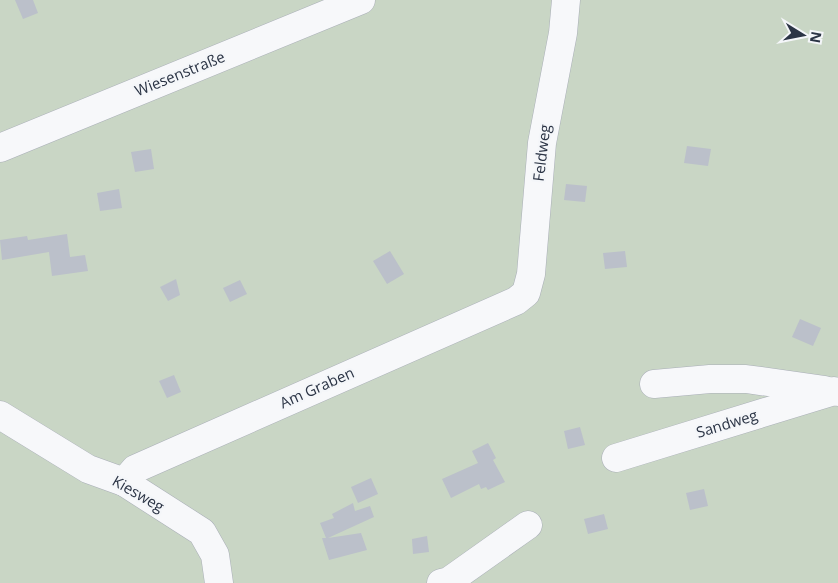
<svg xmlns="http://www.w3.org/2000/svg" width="838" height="583" font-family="'Open Sans',sans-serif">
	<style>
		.green { fill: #c9d6c5 }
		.building { fill: #bbc0ca }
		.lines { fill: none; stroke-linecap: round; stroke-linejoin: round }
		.minor-casing { stroke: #a9aeb7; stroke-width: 29 }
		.minor { stroke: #f7f8fa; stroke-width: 28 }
		.labels { text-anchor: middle; stroke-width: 4.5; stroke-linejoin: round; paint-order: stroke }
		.street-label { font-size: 15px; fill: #2b3445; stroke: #f4f6f9 }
	</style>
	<rect width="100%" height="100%" fill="#e4e7ec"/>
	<rect class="green" x="0" y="0" width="838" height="583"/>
	<g class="building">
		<polygon points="15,0 33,0 38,13 23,19"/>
		<polygon points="687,146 711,149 708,166 684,163"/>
		<polygon points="151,149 154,169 135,172 131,152"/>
		<polygon points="566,184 587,186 585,202 564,200"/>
		<polygon points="119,189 122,208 100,211 97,193"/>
		<polygon points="67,234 70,257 85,255 88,271 52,276 49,252 2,260 0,240 27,236 28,240"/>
		<polygon points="390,251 404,274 387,284 373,261"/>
		<polygon points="625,251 627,267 605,269 603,253"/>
		<polygon points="176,279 180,295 168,301 160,287"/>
		<polygon points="240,280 247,294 230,302 223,288"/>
		<polygon points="800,319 821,328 813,346 792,337"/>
		<polygon points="174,375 181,392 167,398 159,381"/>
		<polygon points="580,427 585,445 568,449 564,431"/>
		<polygon points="488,443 496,458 493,460 505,482 488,490 486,487 481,489 479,484 451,498 442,479 478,463 472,451"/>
		<polygon points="371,478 378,494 358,503 351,487"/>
		<polygon points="704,489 708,506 690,510 686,493"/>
		<polygon points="353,503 355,511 370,506 374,517 328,538 361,533 367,550 329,560 322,538 326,538 320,523 334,518 332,514"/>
		<polygon points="604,514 608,529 588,534 584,519"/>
		<polygon points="427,536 429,552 413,554 412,539"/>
	</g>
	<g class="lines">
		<defs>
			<g id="minor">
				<polyline points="0,148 361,0"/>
				<polyline points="654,384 710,379 746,379 825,390"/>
				<polyline points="0,415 88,469 124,482 202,532 215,555 219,583"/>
				<polyline points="616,458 834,391 838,392"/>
				<polyline points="124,482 135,469 516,301 526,293 531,274 542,143 563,33 566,0"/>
				<polyline points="441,583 449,581 528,525"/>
			</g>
		</defs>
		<use href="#minor" class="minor-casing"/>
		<use href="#minor" class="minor"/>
	</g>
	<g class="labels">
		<g class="street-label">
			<text transform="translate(180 74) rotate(-22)" y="5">Wiesenstraße</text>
			<text transform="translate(542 153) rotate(-83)" y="5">Feldweg</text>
			<text transform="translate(317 388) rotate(-24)" y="5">Am Graben</text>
			<text transform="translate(727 424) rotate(-17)" y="5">Sandweg</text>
			<text transform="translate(138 494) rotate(30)" y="5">Kiesweg</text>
		</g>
	</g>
	<g transform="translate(803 35) rotate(100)" stroke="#f4f6f9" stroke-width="4" paint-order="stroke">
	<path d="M0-4L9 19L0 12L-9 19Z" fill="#2b3445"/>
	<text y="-8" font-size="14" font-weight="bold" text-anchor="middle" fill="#2b3445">N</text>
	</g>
</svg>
